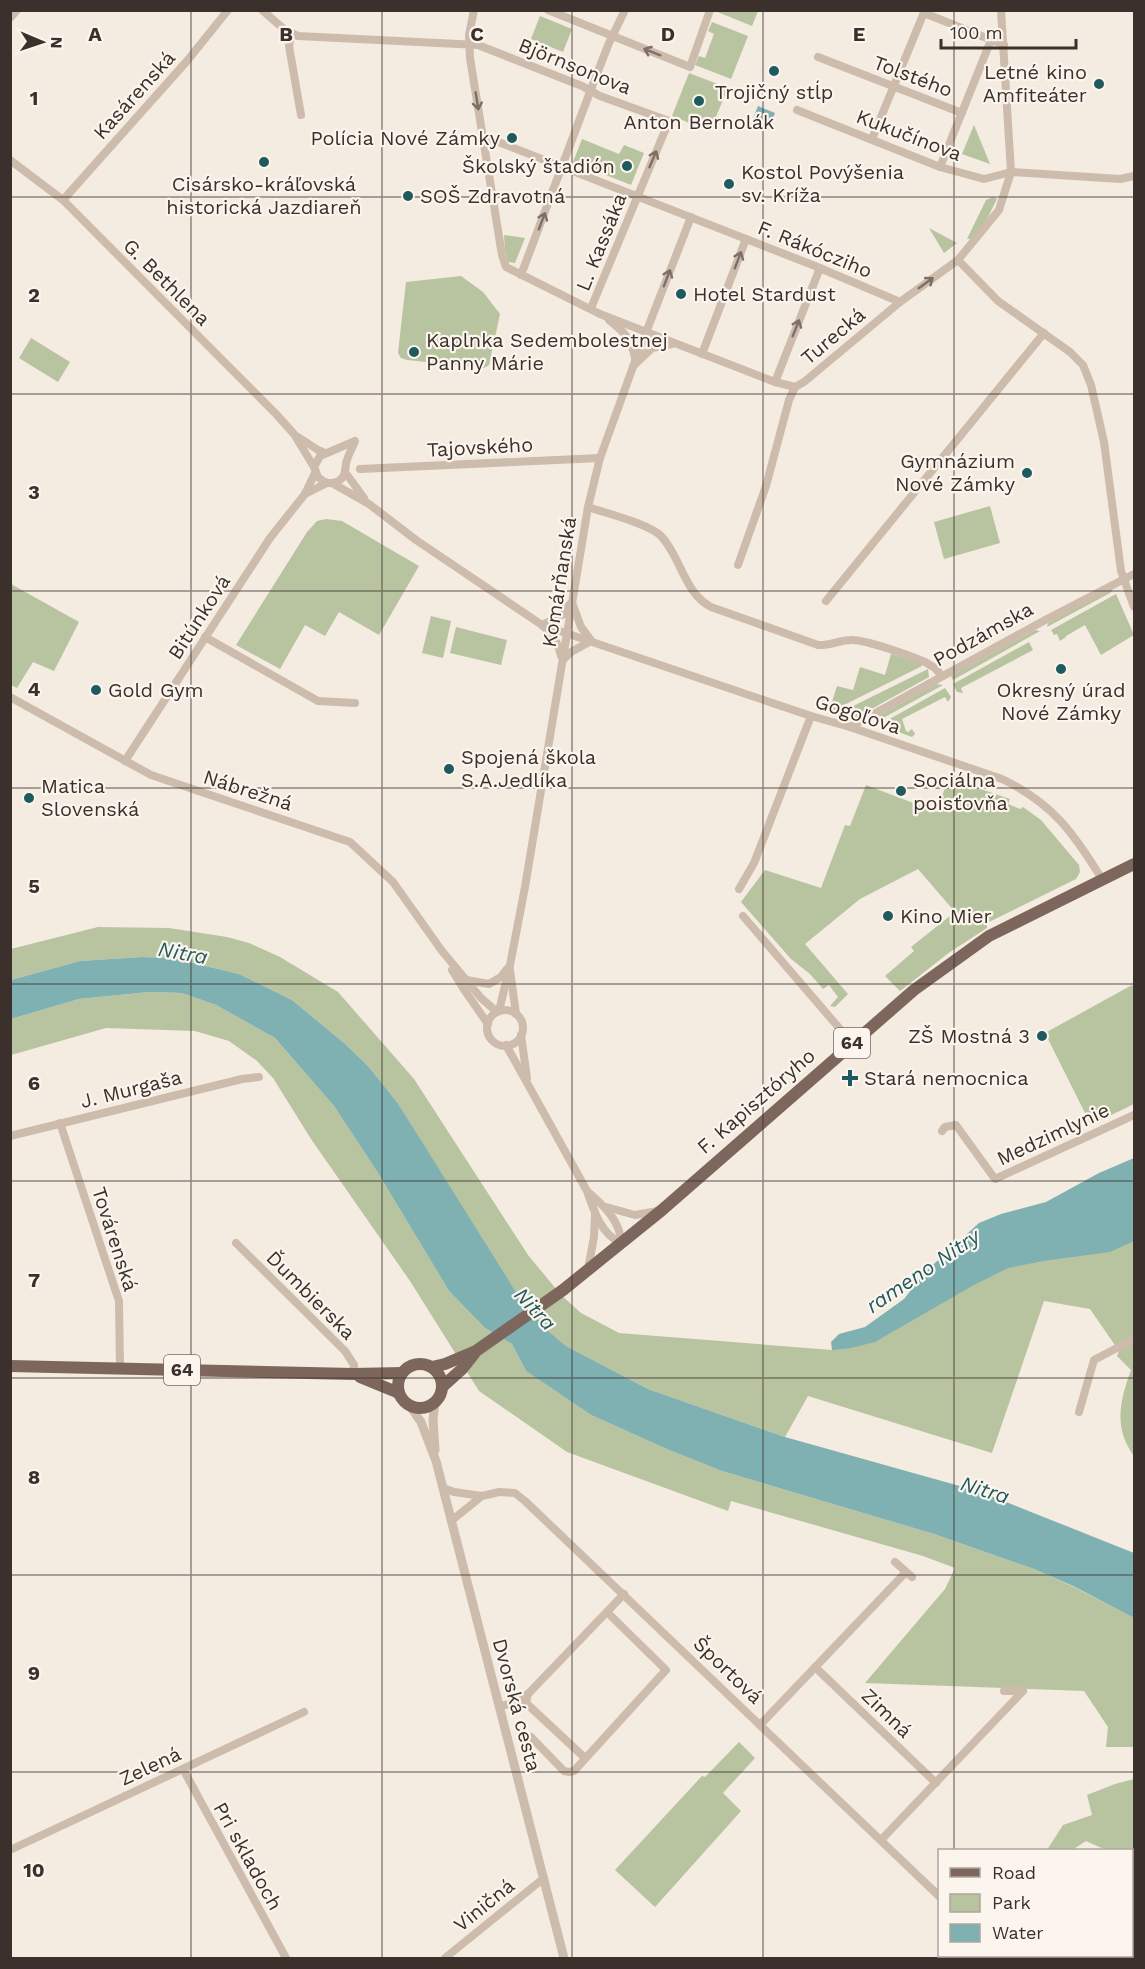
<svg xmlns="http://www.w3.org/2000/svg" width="1145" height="1969" font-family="'Work Sans',sans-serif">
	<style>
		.green { fill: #b8c4a0 }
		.water { fill: #7fb0b2 }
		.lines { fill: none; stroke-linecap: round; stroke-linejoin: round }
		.minor { stroke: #cdbbac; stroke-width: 8 }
		.tertiary { stroke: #cdbbac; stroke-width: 9 }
		.primary { stroke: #7d675c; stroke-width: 12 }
		.oneway { stroke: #7d6f65 }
		.grid { fill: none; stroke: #3b302b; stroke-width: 1.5; stroke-opacity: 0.55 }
		.poi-dot { fill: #1f5a5e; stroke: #fbf5ee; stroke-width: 2 }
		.labels { text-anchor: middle; stroke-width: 4.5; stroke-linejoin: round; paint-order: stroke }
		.shield { fill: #fbf5ee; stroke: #756b66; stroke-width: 1.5 }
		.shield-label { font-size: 18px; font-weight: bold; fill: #3b302b }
		.street-label { font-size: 20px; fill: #3b302b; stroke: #fbf5ee }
		.poi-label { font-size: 20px; fill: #3b302b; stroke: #fbf5ee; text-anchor: start }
		.water-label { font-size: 21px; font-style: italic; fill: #1f5a5e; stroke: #fbf5ee }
		.grid-label { font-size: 20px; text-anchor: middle; font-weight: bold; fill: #3b302b; stroke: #fbf5ee; stroke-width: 4.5; stroke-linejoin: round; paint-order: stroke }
	</style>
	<rect width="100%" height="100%" fill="#f4ebe1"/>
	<g class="green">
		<polygon points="715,11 715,10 758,11 752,26"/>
		<polygon points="540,16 572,29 563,52 531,39"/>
		<polygon points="712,22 748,36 731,79 695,65 699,56 705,58 714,34 708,31"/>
		<polygon points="689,73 728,88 710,131 672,116"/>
		<polygon points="974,125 990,164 962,154"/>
		<polygon points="582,139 619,154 624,145 644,153 631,185 573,162"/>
		<polygon points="993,197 997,199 985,223 971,239 967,239 986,200"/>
		<polygon points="929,228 957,243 944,253"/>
		<polygon points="504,235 525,238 515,263 508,262 505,250"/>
		<polygon points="461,276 483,292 500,314 489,365 484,368 407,360 401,358 398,353 406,282"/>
		<polygon points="31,338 70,362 58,382 19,358"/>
		<polygon points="990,506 1000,543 944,559 934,522"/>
		<polygon points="326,519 342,521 419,566 379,635 339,612 325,636 305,625 280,669 236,645 307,532 317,521"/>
		<polygon points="11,584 79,622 54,671 33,662 17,688 11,685"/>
		<polygon points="1111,589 1112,591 1110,593 1047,627 1048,623"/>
		<polygon points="1116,594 1134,635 1101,655 1085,625 1066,636 1066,637 1060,641 1057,634 1054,635 1051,630"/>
		<polygon points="431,616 451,621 443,658 422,653"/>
		<polygon points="456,627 507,640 501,665 450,653"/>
		<polygon points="1035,630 1040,631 953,680 951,676"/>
		<polygon points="1029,642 1033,650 961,688 963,693 957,692 953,684"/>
		<polygon points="891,654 922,663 922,666 834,710 819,705 821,699 832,702 837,686 853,690 860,667 885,675"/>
		<polygon points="928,669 929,677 857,717 841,712"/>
		<polygon points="936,684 943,685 874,723 880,715"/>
		<polygon points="945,688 951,697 948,702 945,697 902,719 906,731 908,732 912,729 915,734 912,737 879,725"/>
		<polygon points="948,778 1010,799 1008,804 1020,809 1023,807 1041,820 1079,865 1080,872 1076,879 987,923 987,928 950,952 900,991 885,976 914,951 911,947 955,912 918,869 860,899 805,944 848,994 835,1007 830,1006 838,997 829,985 823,989 810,974 791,959 741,902 765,870 821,888 845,825 850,826 866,785 937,812"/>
		<path d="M98,927L169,928L227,937L249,943L280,957L338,992L414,1079L528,1255L561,1295L581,1313L619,1333L832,1350L1134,1182V1456C1113,1428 1120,1400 1131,1370L1117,1356L1119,1351L1090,1309L1044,1301L992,1453L808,1396L785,1437L648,1389L566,1346L546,1329L514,1289L497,1265L397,1102L368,1066L344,1043L292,1000L239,974L172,958L141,957L80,961L11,980V949Z"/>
		<polygon points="1132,985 1134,990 1134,1104 1091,1125 1045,1033"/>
		<polygon points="149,992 182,993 216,1005 275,1038 334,1106 378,1173 449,1291 485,1328 512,1344 526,1371 591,1415 669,1450 722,1471 934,1534 1034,1569 1072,1586 1134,1618 1134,1747 1106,1747 1108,1727 1084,1691 865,1683 945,1589 955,1568 923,1556 731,1501 728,1511 567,1452 479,1391 410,1281 311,1139 273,1078 257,1061 229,1041 195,1031 106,1028 11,1055 11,1019 79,999"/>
		<polygon points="739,1742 755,1758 723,1793 741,1811 655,1907 615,1870 702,1776 705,1777"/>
		<polygon points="1134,1779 1134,1849 1132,1851 1106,1850 1086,1841 1072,1850 1047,1850 1063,1825 1092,1815 1087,1795 1115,1784"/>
	</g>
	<g class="water">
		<polygon points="758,106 775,113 768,131 751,124"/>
		<polygon points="141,957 172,958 239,974 292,1000 344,1043 368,1066 397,1102 514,1289 546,1329 566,1346 648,1389 785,1437 981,1492 1134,1553 1134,1618 1073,1586 1034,1569 934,1534 722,1471 669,1450 591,1415 526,1371 512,1344 485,1328 449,1291 378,1173 334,1106 275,1038 216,1005 182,993 149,992 79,999 11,1019 11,980 80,961"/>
		<polygon points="1134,1158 1134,1241 1110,1252 1043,1261 1008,1268 972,1286 875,1342 851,1348 832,1350 831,1342 839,1334 865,1327 904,1299 925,1272 979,1223 1001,1214 1046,1202 1099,1173"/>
	</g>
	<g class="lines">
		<g class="minor">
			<polyline points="262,10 285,30 298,36 478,45 582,86 600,96 669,121 591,308"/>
			<polyline points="474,10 469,35 470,58 502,255 506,267 600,314 775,382 795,387"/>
			<polyline points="548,10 690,67 710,10"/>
			<polyline points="924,13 1004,45"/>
			<polyline points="10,18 17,10"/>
			<polyline points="291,34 289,46 301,115"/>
			<polyline points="818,57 962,113"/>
			<polyline points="797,110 940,167 984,179 1011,172 1120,179 1134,176"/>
			<polyline points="483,136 815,266 900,302"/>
			<polyline points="872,139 925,10"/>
			<polyline points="10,160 63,200 276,414 294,434 314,467"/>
			<polyline points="940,167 991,40"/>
			<polyline points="63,200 187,61 228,10"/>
			<polyline points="958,260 998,301 1070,352 1083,365 1091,385 1104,442 1121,571 1134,607"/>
			<polyline points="521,275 593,84 609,43 625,10"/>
			<path d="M609,320C623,331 632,339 635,358"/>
			<polyline points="702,354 746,239"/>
			<polyline points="634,365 652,348 672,344"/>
			<polyline points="775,382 820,268"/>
			<polyline points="298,437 318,450 325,453"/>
			<path d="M355,441C353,447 349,453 347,460C345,465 346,470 344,475C338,486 326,485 318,477L314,467L320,456Z"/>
			<polyline points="360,469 600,458"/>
			<polyline points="345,472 364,498"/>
			<path d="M332,483L369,504L416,540L542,625L811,716L850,727L1002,779C1054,804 1072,832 1102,879"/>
			<polyline points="305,494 327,483"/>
			<path d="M588,507C605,513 650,524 661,536C681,557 684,593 711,607L818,645C830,646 839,640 851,640C864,639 911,656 925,662L935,668L942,676"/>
			<polyline points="738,565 766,486 789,400 795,387 804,382 900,302 958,260 999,210 1011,172 1001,10"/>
			<polyline points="826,601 1044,333"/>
			<polyline points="573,605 581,627 590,639"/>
			<polyline points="542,625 564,614 569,605"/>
			<path d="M543,626C553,635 558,642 561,656"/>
			<polyline points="205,637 318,701 355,703"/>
			<polyline points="564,659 571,652 591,641"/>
			<polyline points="10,697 151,775 350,842 393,882 442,951 481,998 497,1012"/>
			<polyline points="850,727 1047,619 1134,574"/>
			<polyline points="125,761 270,538 305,494 315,473"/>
			<polyline points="739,889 754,863 811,716"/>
			<polyline points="743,916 852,1043"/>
			<polyline points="452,970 463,988 488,1024"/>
			<polyline points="510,970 516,1014"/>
			<polyline points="466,980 489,984 501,977 507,969"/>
			<circle cx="505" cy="1028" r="18"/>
			<polyline points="499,1011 510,965 525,887 588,507 600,458 638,353 691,217"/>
			<polyline points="521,1035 527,1078"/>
			<path d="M506,1045L587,1191C594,1211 601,1234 621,1243C621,1221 603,1205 587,1191"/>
			<polyline points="60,1123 119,1301 120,1368"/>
			<polyline points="942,1131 945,1127 956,1125 995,1179 1134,1115"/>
			<polyline points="10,1136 242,1079 259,1077"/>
			<polyline points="606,1207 635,1215 658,1211"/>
			<polyline points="236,1243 345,1351 354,1365 353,1374"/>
			<polyline points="588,1269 594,1237 595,1215"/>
			<polyline points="1079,1412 1094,1360 1134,1339"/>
			<polyline points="443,1488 454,1492 482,1496 499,1492 515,1493 525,1501 940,1897"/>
			<polyline points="451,1521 482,1496"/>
			<polyline points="895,1562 912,1577"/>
			<polyline points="815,1667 936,1783"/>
			<polyline points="528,1694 526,1703 585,1758"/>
			<polyline points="518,1702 529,1693 624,1594"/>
			<polyline points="499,1706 522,1702"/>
			<polyline points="760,1725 906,1572"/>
			<polyline points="531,1737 564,1771 569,1772 574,1771 666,1670 607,1612"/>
			<polyline points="183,1769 286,1958"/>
			<polyline points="881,1840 1023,1691 1004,1691"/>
			<polyline points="10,1850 304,1712"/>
			<polyline points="1003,1956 1006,1958"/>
			<polyline points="445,1958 544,1878"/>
		</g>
		<g class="tertiary">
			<polyline points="435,1402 433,1420 435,1450"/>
			<polyline points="410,1406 421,1422 436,1461 564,1958"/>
		</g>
		<g class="primary">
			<circle cx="420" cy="1386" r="22"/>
			<polyline points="10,1366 353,1374 402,1373"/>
			<polyline points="432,1367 445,1364 476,1351 563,1290 662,1210 914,990 989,936 1134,864"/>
			<polyline points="360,1377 399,1393"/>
			<polyline points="442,1387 462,1369 474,1354"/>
		</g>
	</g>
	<defs><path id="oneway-shaft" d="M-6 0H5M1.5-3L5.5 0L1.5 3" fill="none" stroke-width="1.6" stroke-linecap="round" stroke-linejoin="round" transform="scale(1.5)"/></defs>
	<g class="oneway">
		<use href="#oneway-shaft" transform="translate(652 52) rotate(-158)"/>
		<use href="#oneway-shaft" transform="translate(477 101) rotate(81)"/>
		<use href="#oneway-shaft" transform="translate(653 159) rotate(-67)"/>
		<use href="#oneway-shaft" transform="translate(542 221) rotate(-69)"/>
		<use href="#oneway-shaft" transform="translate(738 260) rotate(-69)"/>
		<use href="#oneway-shaft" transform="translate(667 278) rotate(-69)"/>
		<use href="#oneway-shaft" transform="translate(926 283) rotate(-36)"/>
		<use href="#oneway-shaft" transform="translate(796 328) rotate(-68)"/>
	</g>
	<path class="grid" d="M191,10V1958M382,10V1958M572,10V1958M763,10V1958M954,10V1850M10,197H1134M10,394H1134M10,591H1134M10,788H1134M10,984H1134M10,1181H1134M10,1378H1134M10,1575H1134M10,1772H1134M954,1956V1958"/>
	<g class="poi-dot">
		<circle cx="774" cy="71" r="6"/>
		<circle cx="1099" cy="84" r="6"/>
		<circle cx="699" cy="101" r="6"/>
		<circle cx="512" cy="138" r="6"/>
		<circle cx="264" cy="162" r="6"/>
		<circle cx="627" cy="166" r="6"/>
		<circle cx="729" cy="184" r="6"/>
		<circle cx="408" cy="196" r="6"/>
		<circle cx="681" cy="294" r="6"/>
		<circle cx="414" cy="352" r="6"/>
		<circle cx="1027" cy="473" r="6"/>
		<circle cx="1061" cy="669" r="6"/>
		<circle cx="96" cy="690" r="6"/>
		<circle cx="449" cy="769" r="6"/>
		<circle cx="901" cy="791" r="6"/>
		<circle cx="29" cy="798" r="6"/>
		<circle cx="888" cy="916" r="6"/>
		<circle cx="1042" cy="1036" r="6"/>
		<path d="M847 1069h6v6h6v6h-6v6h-6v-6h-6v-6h6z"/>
	</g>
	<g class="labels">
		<g class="shield">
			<rect x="834" y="1028" width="36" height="30" rx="4.5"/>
			<rect x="164" y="1355" width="36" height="30" rx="4.5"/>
		</g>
		<g class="shield-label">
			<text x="852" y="1049">64</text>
			<text x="182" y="1376">64</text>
		</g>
		<g class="street-label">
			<text transform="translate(575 66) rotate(22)" y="7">Björnsonova</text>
			<text transform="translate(913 76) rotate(21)" y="7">Tolstého</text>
			<text transform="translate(134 95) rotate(-48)" y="7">Kasárenská</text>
			<text transform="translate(909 135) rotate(21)" y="7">Kukučínova</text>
			<text transform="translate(601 242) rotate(-68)" y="7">L. Kassáka</text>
			<text transform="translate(815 249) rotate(22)" y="7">F. Rákócziho</text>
			<text transform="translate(167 282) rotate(45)" y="7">G. Bethlena</text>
			<text transform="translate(833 336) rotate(-40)" y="7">Turecká</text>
			<text transform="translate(480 447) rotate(-3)" y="7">Tajovského</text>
			<text transform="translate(559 582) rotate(-81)" y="7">Komárňanská</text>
			<text transform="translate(199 617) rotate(-57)" y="7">Bitúnková</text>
			<text transform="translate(983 634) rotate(-29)" y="7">Podzámska</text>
			<text transform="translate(858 714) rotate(18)" y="7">Gogoľova</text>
			<text transform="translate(248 790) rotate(18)" y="7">Nábrežná</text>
			<text transform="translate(131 1089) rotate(-14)" y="7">J. Murgaša</text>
			<text transform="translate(756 1101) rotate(-41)" y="7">F. Kapisztóryho</text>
			<text transform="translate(1053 1134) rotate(-25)" y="7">Medzimlynie</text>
			<text transform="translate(115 1239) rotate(72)" y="7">Továrenská</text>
			<text transform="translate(311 1295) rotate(45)" y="7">Ďumbierska</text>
			<text transform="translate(728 1670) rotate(44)" y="7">Športová</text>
			<text transform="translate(517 1705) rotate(75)" y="7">Dvorská cesta</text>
			<text transform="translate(887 1713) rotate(44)" y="7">Zimná</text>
			<text transform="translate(150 1766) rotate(-25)" y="7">Zelená</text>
			<text transform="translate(248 1856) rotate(61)" y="7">Pri skladoch</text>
			<text transform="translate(484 1905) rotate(-39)" y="7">Viničná</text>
		</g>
		<g class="poi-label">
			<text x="1087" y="79" text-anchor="end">Letné kino<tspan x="1087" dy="23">Amfiteáter</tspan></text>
			<text x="774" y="99" text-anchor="middle">Trojičný stĺp</text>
			<text x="699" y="129" text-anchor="middle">Anton Bernolák</text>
			<text x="500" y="145" text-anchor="end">Polícia Nové Zámky</text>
			<text x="615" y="173" text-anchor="end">Školský štadión</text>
			<text x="741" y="179">Kostol Povýšenia<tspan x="741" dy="23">sv. Kríža</tspan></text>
			<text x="264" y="191" text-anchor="middle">Cisársko-kráľovská<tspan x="264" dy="23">historická Jazdiareň</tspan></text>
			<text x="420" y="203">SOŠ Zdravotná</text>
			<text x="693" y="301">Hotel Stardust</text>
			<text x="426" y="347">Kaplnka Sedembolestnej<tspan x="426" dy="23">Panny Márie</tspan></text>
			<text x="1015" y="468" text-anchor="end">Gymnázium<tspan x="1015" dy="23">Nové Zámky</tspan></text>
			<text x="108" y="697">Gold Gym</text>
			<text x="1061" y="697" text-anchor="middle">Okresný úrad<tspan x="1061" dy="23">Nové Zámky</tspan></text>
			<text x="461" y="764">Spojená škola<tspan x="461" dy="23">S.A.Jedlíka</tspan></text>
			<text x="913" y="787">Sociálna<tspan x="913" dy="23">poisťovňa</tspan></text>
			<text x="41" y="793">Matica<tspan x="41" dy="23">Slovenská</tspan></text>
			<text x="900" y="923">Kino Mier</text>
			<text x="1030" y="1043" text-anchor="end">ZŠ Mostná 3</text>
			<text x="864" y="1085">Stará nemocnica</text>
		</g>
		<g class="water-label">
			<text transform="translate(183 953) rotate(10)" y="7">Nitra</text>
			<text transform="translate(923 1271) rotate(-34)" y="7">rameno Nitry</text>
			<text transform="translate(535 1309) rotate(47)" y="7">Nitra</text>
			<text transform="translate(985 1490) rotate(17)" y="7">Nitra</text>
		</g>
	</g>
	<g class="grid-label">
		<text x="95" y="41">A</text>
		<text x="286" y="41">B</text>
		<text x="477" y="41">C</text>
		<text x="668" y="41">D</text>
		<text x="859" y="41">E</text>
		<text x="34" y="105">1</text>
		<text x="34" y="302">2</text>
		<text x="34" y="499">3</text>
		<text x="34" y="696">4</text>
		<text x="34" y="893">5</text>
		<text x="34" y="1090">6</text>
		<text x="34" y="1287">7</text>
		<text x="34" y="1484">8</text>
		<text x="34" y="1680">9</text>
		<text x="34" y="1877">10</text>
	</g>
	<rect width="1145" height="1969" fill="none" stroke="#3b302b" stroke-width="24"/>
	<rect x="938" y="1849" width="195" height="108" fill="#fbf5ee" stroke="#aea6a0" stroke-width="1.5"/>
	<rect x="950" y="1868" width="30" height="9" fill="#7d675c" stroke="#aea6a0" stroke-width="1.5"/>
	<text x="992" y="1879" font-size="18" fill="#3b302b">Road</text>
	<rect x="950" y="1894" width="30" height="18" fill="#b8c4a0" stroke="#aea6a0" stroke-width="1.5"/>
	<text x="992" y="1909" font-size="18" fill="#3b302b">Park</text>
	<rect x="950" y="1924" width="30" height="18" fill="#7fb0b2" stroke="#aea6a0" stroke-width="1.5"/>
	<text x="992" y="1939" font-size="18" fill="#3b302b">Water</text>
	<g transform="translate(42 42) rotate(92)" stroke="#fbf5ee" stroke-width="4.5" paint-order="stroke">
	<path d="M0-4.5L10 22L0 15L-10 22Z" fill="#3b302b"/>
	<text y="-9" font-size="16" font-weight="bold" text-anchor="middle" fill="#3b302b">N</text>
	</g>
	<path d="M941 39v9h135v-9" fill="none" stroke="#3b302b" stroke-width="3"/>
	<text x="950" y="39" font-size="18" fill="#3b302b" stroke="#fbf5ee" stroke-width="4.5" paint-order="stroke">100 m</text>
</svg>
